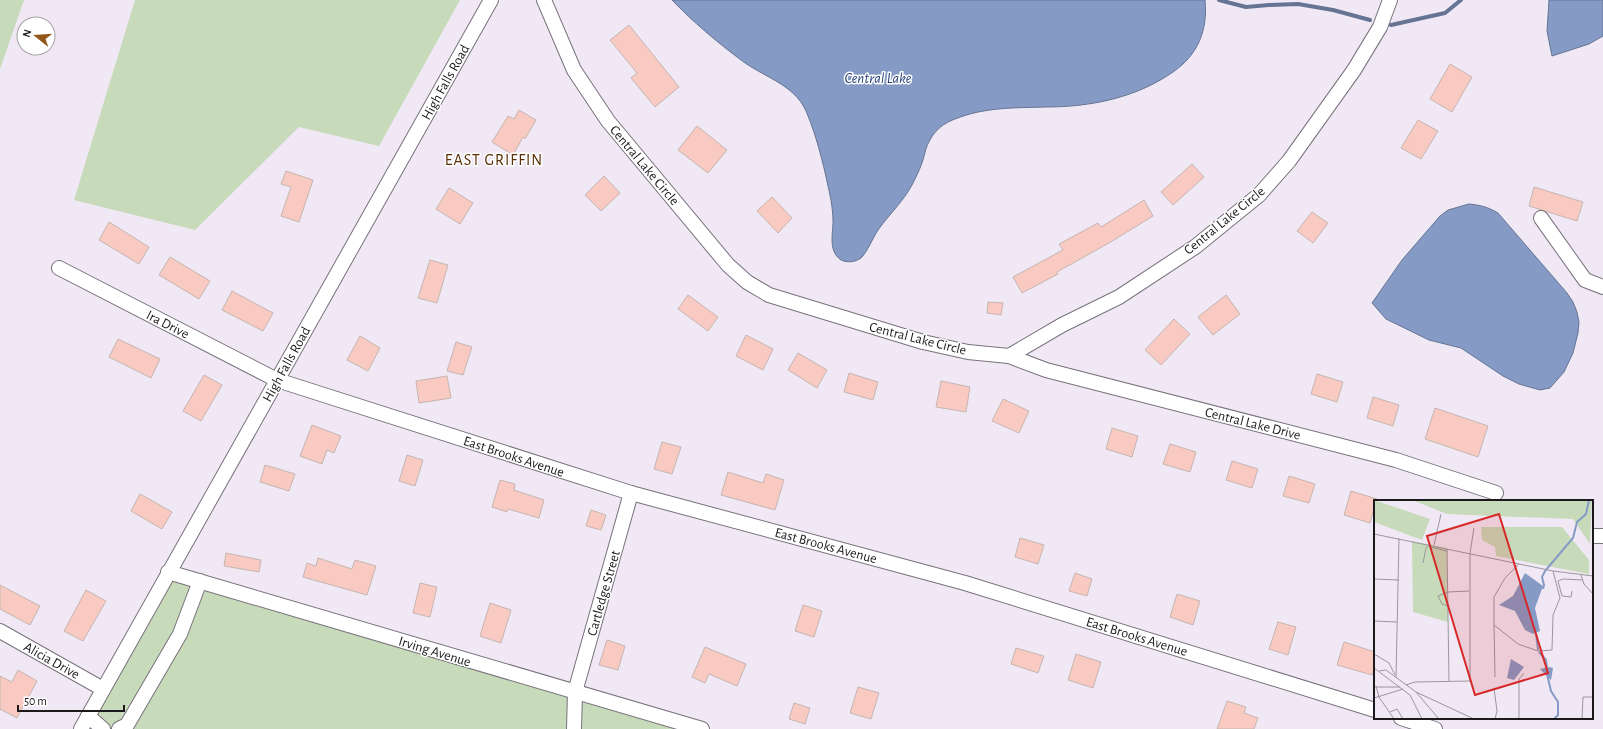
<svg xmlns="http://www.w3.org/2000/svg" width="1603" height="729" font-family="'Alegreya Sans',sans-serif">
	<style>
		.green { fill: #c7dab9 }
		.water { fill: #859bc5; stroke: #667493 }
		.lines { fill: none; stroke-linecap: round; stroke-linejoin: round }
		.stream { stroke: #667493; stroke-width: 4 }
		.building { fill: #f8cac1; stroke: #c5b5b2 }
		.minor-casing { stroke: #78727c; stroke-width: 16 }
		.minor { stroke: #fff; stroke-width: 14 }
		.labels { text-anchor: middle; stroke-width: 3; stroke-linejoin: round; paint-order: stroke }
		.street-label { font-size: 14px; fill: #1c191d; stroke: #fff }
		.water-label { font-size: 15px; font-style: italic; fill: #294278; stroke: #fff }
		.quarter-label { font-size: 16px; letter-spacing: 1px; fill: #572e02; stroke: #fff }
		.inset-river { fill: none; stroke: #859bc5; stroke-width: 2 }
		.inset-road { fill: none; stroke: #9b969f; stroke-width: 1 }
		.view { fill: #d62828; fill-opacity: 0.15; stroke: #d62828; stroke-width: 2 }
		.inset-edge { fill: none; stroke: #1c191d; stroke-width: 2 }
	</style>
	<rect width="100%" height="100%" fill="#f0e9f5"/>
	<g class="green">
		<polygon points="0,0 24,0 0,69"/>
		<polygon points="135,0 460,0 379,146 299,127 195,230 74,200"/>
		<polygon points="172,575 702,729 87,729"/>
	</g>
	<g class="water">
		<path d="M672,0H1205C1208,30 1198,55 1173,72C1136,98 1090,107 1046,107C1014,108 985,107 955,119C944,123 935,130 930,140C926,146 925,153 923,160C921,166 918,173 915,179C906,199 891,212 878,230C874,236 866,254 861,258C856,262 847,263 841,260C828,251 833,234 833,221C833,214 832,207 831,200C825,171 818,139 806,111C794,84 763,77 741,60C717,42 693,22 672,0Z"/>
		<polygon points="1549,0 1603,0 1603,36 1589,44 1552,56 1547,31"/>
		<path d="M1469,204C1480,205 1488,207 1498,213L1567,293L1573,302L1577,312L1579,322L1578,333L1573,353L1564,372L1550,388L1540,390L1519,384L1503,376L1461,348L1429,340L1386,319L1372,303L1402,260L1440,216L1448,210Z"/>
	</g>
	<g class="lines">
		<g class="stream">
			<polyline points="1219,0 1246,7 1269,5 1298,4 1333,10 1370,20"/>
			<polyline points="1391,25 1445,13 1461,0"/>
		</g>
	</g>
	<g class="building">
		<polygon points="629,25 679,87 655,107 631,78 637,73 610,40"/>
		<polygon points="1450,64 1472,77 1452,112 1430,99"/>
		<polygon points="519,110 536,120 525,139 523,137 513,155 492,142 508,116 514,119"/>
		<polygon points="1418,120 1438,131 1421,159 1401,148"/>
		<polygon points="697,126 727,150 708,173 678,150"/>
		<polygon points="1192,164 1204,177 1173,205 1161,192"/>
		<polygon points="286,171 313,180 299,222 281,216 291,187 281,184"/>
		<polygon points="604,176 620,193 601,211 585,195"/>
		<polygon points="1534,187 1583,202 1577,221 1529,206"/>
		<polygon points="449,188 473,203 460,224 436,209"/>
		<polygon points="772,197 792,218 778,233 757,211"/>
		<polygon points="1144,200 1153,216 1109,243 1057,272 1058,274 1022,293 1013,277 1063,250 1059,244 1098,223 1101,227"/>
		<polygon points="1312,212 1328,223 1313,243 1297,231"/>
		<polygon points="109,222 149,247 139,264 99,240"/>
		<polygon points="170,257 210,281 199,299 159,275"/>
		<polygon points="430,260 448,265 437,303 418,298"/>
		<polygon points="232,291 273,313 263,331 222,310"/>
		<polygon points="688,295 718,317 708,331 678,309"/>
		<polygon points="1226,295 1240,314 1213,335 1198,317"/>
		<polygon points="988,302 1003,303 1001,315 987,313"/>
		<polygon points="1174,319 1190,334 1161,365 1145,350"/>
		<polygon points="746,335 773,349 763,370 736,356"/>
		<polygon points="360,336 380,348 368,371 347,360"/>
		<polygon points="118,339 160,359 151,378 109,357"/>
		<polygon points="456,342 472,347 463,375 447,371"/>
		<polygon points="798,353 827,370 817,388 788,370"/>
		<polygon points="849,373 878,382 873,400 844,392"/>
		<polygon points="1317,374 1343,382 1337,402 1311,394"/>
		<polygon points="204,375 222,385 201,421 183,411"/>
		<polygon points="447,376 451,398 419,403 416,381"/>
		<polygon points="941,381 970,387 966,412 936,407"/>
		<polygon points="1373,397 1399,405 1393,426 1367,418"/>
		<polygon points="1003,399 1029,411 1019,433 992,421"/>
		<polygon points="1435,408 1488,426 1478,457 1425,439"/>
		<polygon points="312,425 341,436 334,453 327,450 322,464 300,456"/>
		<polygon points="1112,428 1138,436 1132,457 1106,449"/>
		<polygon points="662,442 681,447 672,474 654,469"/>
		<polygon points="1170,444 1196,452 1190,472 1163,464"/>
		<polygon points="407,455 423,460 415,486 399,481"/>
		<polygon points="1232,461 1258,469 1252,488 1226,480"/>
		<polygon points="265,465 295,474 289,491 260,482"/>
		<polygon points="728,472 763,483 766,474 784,480 775,510 721,495"/>
		<polygon points="1289,476 1315,484 1309,503 1283,496"/>
		<polygon points="500,480 515,484 514,490 544,500 539,518 508,509 507,512 492,507"/>
		<polygon points="1351,491 1377,499 1370,523 1344,515"/>
		<polygon points="140,494 172,512 162,529 131,511"/>
		<polygon points="591,510 606,515 601,530 586,526"/>
		<polygon points="1020,538 1044,545 1038,564 1015,557"/>
		<polygon points="226,553 261,560 259,572 224,566"/>
		<polygon points="318,558 352,569 355,560 376,566 367,595 303,577 307,563 316,566"/>
		<polygon points="1075,573 1092,579 1087,596 1069,591"/>
		<polygon points="420,583 437,587 430,617 413,613"/>
		<polygon points="0,585 40,606 30,625 0,609"/>
		<polygon points="86,590 106,601 83,641 64,631"/>
		<polygon points="1177,594 1200,601 1193,625 1170,617"/>
		<polygon points="490,603 511,610 501,643 480,636"/>
		<polygon points="803,605 822,611 814,637 795,631"/>
		<polygon points="1278,622 1296,627 1288,655 1269,649"/>
		<polygon points="607,640 625,646 618,670 599,665"/>
		<polygon points="1344,642 1375,652 1375,667 1372,675 1337,665"/>
		<polygon points="705,647 746,664 737,686 709,674 705,683 692,677"/>
		<polygon points="1016,648 1044,656 1038,673 1011,664"/>
		<polygon points="1076,654 1101,662 1093,688 1068,680"/>
		<polygon points="18,670 37,681 17,718 0,709 0,676 12,682"/>
		<polygon points="858,687 879,693 871,719 850,713"/>
		<polygon points="1227,701 1246,707 1244,713 1258,718 1254,729 1217,729"/>
		<polygon points="794,703 810,708 805,724 789,719"/>
	</g>
	<g class="lines">
		<defs>
			<g id="minor">
				<polyline points="544,0 574,70 608,121 728,265 747,282 769,295 923,342 968,352 1009,356 1062,325 1119,297 1195,247 1259,195 1289,161 1354,70 1380,27 1390,0"/>
				<polyline points="1541,218 1585,280 1603,287"/>
				<polyline points="59,268 277,380 631,493 965,583 1375,710"/>
				<polyline points="1009,356 1046,370 1396,460 1496,493"/>
				<polyline points="1593,536 1603,536"/>
				<polyline points="168,572 702,729"/>
				<polyline points="0,631 103,689"/>
				<polyline points="88,716 103,729"/>
				<polyline points="1401,718 1435,729"/>
				<polyline points="81,729 491,0"/>
				<polyline points="119,729 127,725 180,634 200,581"/>
				<polyline points="574,729 575,692 631,493"/>
			</g>
		</defs>
		<use href="#minor" class="minor-casing"/>
		<use href="#minor" class="minor"/>
	</g>
	<g class="labels">
		<g class="street-label">
			<text transform="translate(445 82) rotate(-61)" y="5">High Falls Road</text>
			<text transform="translate(645 165) rotate(50)" y="5">Central Lake Circle</text>
			<text transform="translate(1224 220) rotate(-39)" y="5">Central Lake Circle</text>
			<text transform="translate(168 324) rotate(27)" y="5">Ira Drive</text>
			<text transform="translate(918 338) rotate(14)" y="5">Central Lake Circle</text>
			<text transform="translate(286 364) rotate(-61)" y="5">High Falls Road</text>
			<text transform="translate(1253 423) rotate(14)" y="5">Central Lake Drive</text>
			<text transform="translate(514 456) rotate(18)" y="5">East Brooks Avenue</text>
			<text transform="translate(826 545) rotate(15)" y="5">East Brooks Avenue</text>
			<text transform="translate(603 593) rotate(-74)" y="5">Cartledge Street</text>
			<text transform="translate(1137 636) rotate(17)" y="5">East Brooks Avenue</text>
			<text transform="translate(435 651) rotate(17)" y="5">Irving Avenue</text>
			<text transform="translate(52 660) rotate(29)" y="5">Alicia Drive</text>
		</g>
		<g class="water-label">
			<text x="878" y="83">Central Lake</text>
		</g>
		<g class="quarter-label">
			<text x="494" y="165">EAST GRIFFIN</text>
		</g>
	</g>
	<g transform="translate(1374 500)">
		<rect width="219" height="219" fill="#f0e9f5"/>
		<path d="M0,0L56,19L48,40L0,22ZM38,0H218L216,44L199,19L73,14ZM107,27H188L215,60V74L122,56L121,47L108,40ZM38,41L73,48L74,122L39,112Z" fill="#c7dab9"/>
		<path d="M151,73L169,86L161,108L166,131L159,134L151,130L141,111L125,105L139,96ZM137,159L150,167L140,180L133,178ZM175,167L179,168L177,180L166,169Z" fill="#859bc5"/>
		<path class="inset-river" d="M169,89L170,85L168,77L171,71L199,38L203,22L212,14L215,0M162,133L164,150M165,152L172,160L173,167M173,174L177,191L184,202V215L180,219"/>
		<path class="inset-road" d="M0,34L179,71L219,76M60,45L67,14M56,47L73,51M73,49L75,181M49,63L52,48L57,44M145,64L131,78L120,97V125L144,144L164,151L178,150L179,115L186,98L179,71M207,75L210,84L219,94M0,79L25,80M198,91L197,97L188,96L184,81L189,79L209,80M74,106L68,104L64,96L74,92L95,91M0,121L23,122M120,125L121,177M0,154L15,163L21,175M0,168L36,195L48,219M5,171L12,170L42,192L100,219M22,177L25,38M32,185L41,182L96,181V53L100,28M2,186L5,197L20,219M0,187H26M120,188L123,211L121,219M42,192L65,219M0,198L29,189M16,212L23,209L29,219M145,219V179L150,173M208,219L209,197H219"/>
		<path class="view" d="M125,14L174,173L101,195L53,36Z"/>
		<rect width="219" height="219" class="inset-edge"/>
	</g>
	<g transform="translate(36 36) rotate(287)"><circle r="19" fill="#ffffff" stroke="#a4a3a5"/>
	<path d="M0-3L7 15L0 10L-7 15Z" fill="#94561b"/>
	<text y="-6" font-size="11" font-weight="bold" text-anchor="middle" fill="#1c191d">N</text>
	</g>
	<path d="M18 705v6h106v-6" fill="none" stroke="#1c191d" stroke-width="2"/>
	<text x="24" y="705" font-size="12" fill="#1c191d" stroke="#ffffff" stroke-width="3" paint-order="stroke">50 m</text>
</svg>
